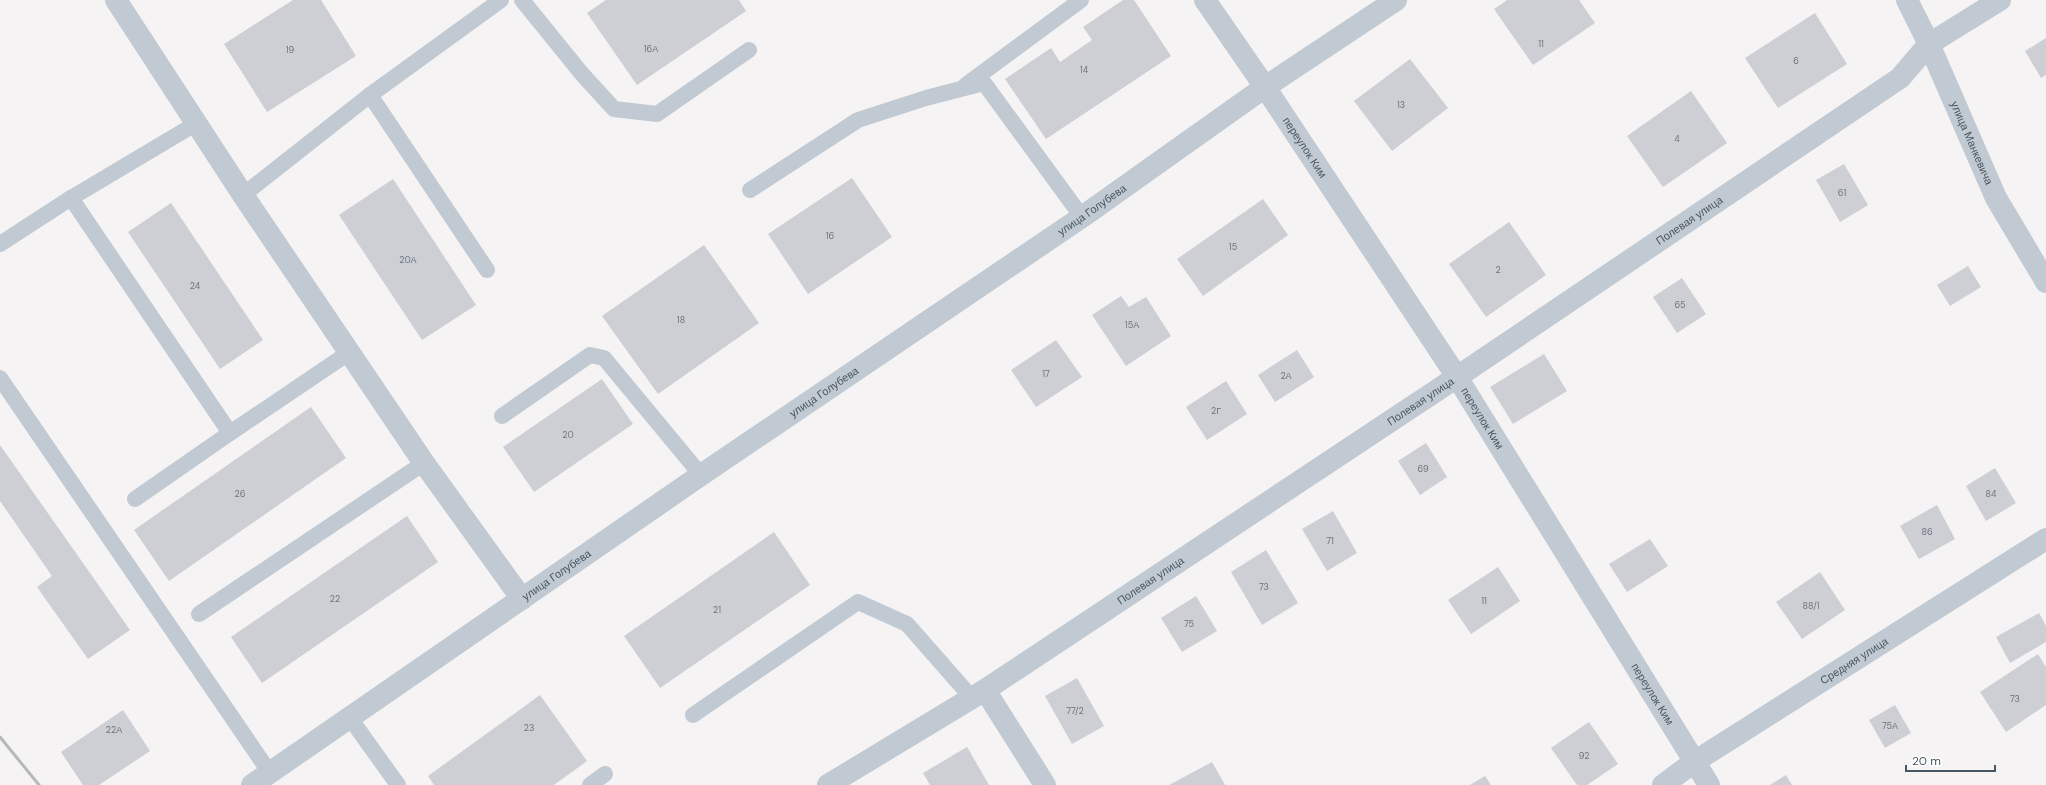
<svg xmlns="http://www.w3.org/2000/svg" width="2046" height="785" font-family="'DM Sans',sans-serif">
	<style>
		.building { fill: #cdcfd5 }
		.lines { fill: none; stroke-linecap: round; stroke-linejoin: round }
		.service { stroke: #c1cad2; stroke-width: 16 }
		.minor { stroke: #c1cad2; stroke-width: 22 }
		.tertiary { stroke: #c1cad2; stroke-width: 22 }
		.rail { stroke: #b5b8bd; stroke-width: 3 }
		.labels { text-anchor: middle; stroke-width: 4; stroke-linejoin: round; paint-order: stroke }
		.number-label { font-size: 9px; fill: #6b747e }
		.street-label { font-size: 11px; fill: #4a5661; stroke: #fff }
	</style>
	<rect width="100%" height="100%" fill="#f5f3f3"/>
	<g class="building">
		<polygon points="293,0 321,0 356,56 267,112 224,44"/>
		<polygon points="606,0 739,0 746,11 637,85 587,13"/>
		<polygon points="1123,0 1134,0 1171,56 1046,139 1005,79 1051,48 1060,62 1092,40 1083,27"/>
		<polygon points="1507,0 1579,0 1595,23 1533,65 1494,9"/>
		<polygon points="1815,13 1847,64 1778,108 1745,58"/>
		<polygon points="2046,38 2046,75 2041,78 2025,51"/>
		<polygon points="1410,59 1448,108 1392,151 1354,101"/>
		<polygon points="1691,91 1727,143 1663,187 1627,136"/>
		<polygon points="1844,164 1868,205 1840,222 1816,180"/>
		<polygon points="852,178 892,237 808,294 768,234"/>
		<polygon points="393,179 476,305 422,340 339,215"/>
		<polygon points="1263,199 1288,235 1203,296 1177,259"/>
		<polygon points="171,203 263,340 220,369 128,232"/>
		<polygon points="1509,222 1546,275 1486,317 1449,264"/>
		<polygon points="704,245 759,323 658,394 602,316"/>
		<polygon points="1968,266 1981,287 1950,306 1937,285"/>
		<polygon points="1682,278 1706,314 1677,333 1653,297"/>
		<polygon points="1121,296 1129,307 1146,297 1171,336 1126,366 1092,315"/>
		<polygon points="1056,340 1082,377 1036,407 1011,370"/>
		<polygon points="1297,350 1314,377 1275,402 1258,375"/>
		<polygon points="1544,354 1567,391 1513,424 1490,387"/>
		<polygon points="602,379 633,424 534,492 503,447"/>
		<polygon points="1226,381 1247,414 1207,440 1186,407"/>
		<polygon points="311,407 346,458 169,581 134,530"/>
		<polygon points="1426,443 1447,477 1420,495 1398,461"/>
		<polygon points="0,445 130,630 88,659 37,587 52,576 0,501"/>
		<polygon points="1995,468 2016,503 1986,521 1966,486"/>
		<polygon points="1937,505 1955,539 1919,559 1900,526"/>
		<polygon points="1333,511 1357,553 1327,571 1302,529"/>
		<polygon points="407,516 438,562 262,683 231,637"/>
		<polygon points="774,532 810,585 660,688 624,636"/>
		<polygon points="1650,539 1668,566 1627,592 1609,564"/>
		<polygon points="1266,550 1298,603 1262,625 1231,572"/>
		<polygon points="1498,567 1520,601 1471,634 1448,600"/>
		<polygon points="1820,572 1845,610 1802,639 1776,602"/>
		<polygon points="1196,596 1217,631 1182,652 1161,618"/>
		<polygon points="2039,613 2046,626 2046,642 2010,663 1996,637"/>
		<polygon points="2038,654 2046,667 2046,705 2006,732 1980,692"/>
		<polygon points="1077,678 1104,726 1072,744 1045,696"/>
		<polygon points="540,695 587,761 554,785 434,785 428,776"/>
		<polygon points="1895,705 1911,733 1885,748 1869,720"/>
		<polygon points="123,710 150,751 99,785 83,785 61,752"/>
		<polygon points="1589,722 1618,764 1587,785 1577,785 1551,748"/>
		<polygon points="967,747 989,785 930,785 923,773"/>
		<polygon points="1212,762 1225,785 1169,785"/>
		<polygon points="1786,775 1792,785 1770,785"/>
		<polygon points="1485,776 1491,785 1470,785"/>
	</g>
	<g class="lines">
		<g class="service">
			<polyline points="522,0 582,74 614,109 657,114 749,50"/>
			<polyline points="966,85 1081,0"/>
			<polyline points="370,95 487,270"/>
			<polyline points="750,190 858,120 926,98 984,83 1082,217"/>
			<polyline points="243,195 370,95 501,0"/>
			<polyline points="71,198 230,433 350,352"/>
			<polyline points="0,244 71,198 197,123"/>
			<polyline points="0,378 270,773"/>
			<polyline points="502,416 590,355 604,358 701,475"/>
			<polyline points="135,499 230,433"/>
			<polyline points="199,614 424,463"/>
			<polyline points="693,715 858,602 907,624 972,698"/>
			<polyline points="350,718 398,785"/>
			<polyline points="590,785 605,774"/>
		</g>
		<g class="minor">
			<polyline points="116,0 243,195 424,463 522,599"/>
			<path id="s1" d="M1205,0L1265,87L1457,377L1709,785"/>
			<polyline points="985,690 1045,785"/>
			<path id="s2" d="M252,785L701,475L1082,217L1265,87L1396,0"/>
			<path id="s3" d="M828,785L985,690L1457,377L1900,78L1929,44L2000,0"/>
			<path id="s4" d="M1663,785L1694,762L2046,539"/>
		</g>
		<path class="tertiary" id="s5" d="M1907,0L1929,44L1996,198L2046,282"/>
		<polyline class="rail" points="0,737 39,785"/>
	</g>
	<g class="labels">
		<g class="number-label">
			<text x="1541" y="47">11</text>
			<text x="651" y="52">16А</text>
			<text x="290" y="53">19</text>
			<text x="1796" y="64">6</text>
			<text x="1084" y="73">14</text>
			<text x="1401" y="108">13</text>
			<text x="1677" y="142">4</text>
			<text x="1842" y="196">61</text>
			<text x="830" y="239">16</text>
			<text x="1233" y="250">15</text>
			<text x="408" y="263">20А</text>
			<text x="1498" y="273">2</text>
			<text x="195" y="289">24</text>
			<text x="1680" y="308">65</text>
			<text x="681" y="323">18</text>
			<text x="1132" y="328">15А</text>
			<text x="1046" y="377">17</text>
			<text x="1286" y="379">2А</text>
			<text x="1216" y="414">2Г</text>
			<text x="568" y="438">20</text>
			<text x="1423" y="472">69</text>
			<text x="240" y="497">26</text>
			<text x="1991" y="497">84</text>
			<text x="1927" y="535">86</text>
			<text x="1330" y="544">71</text>
			<text x="1264" y="590">73</text>
			<text x="335" y="602">22</text>
			<text x="1484" y="604">11</text>
			<text x="1811" y="609">88/1</text>
			<text x="717" y="613">21</text>
			<text x="1189" y="627">75</text>
			<text x="2015" y="702">73</text>
			<text x="1075" y="714">77/2</text>
			<text x="1890" y="729">75А</text>
			<text x="529" y="731">23</text>
			<text x="114" y="733">22А</text>
			<text x="1584" y="759">92</text>
		</g>
		<g class="street-label">
			<text dy="4" stroke="none"><textPath href="#s5" startOffset="157">улица Манкевича</textPath></text>
			<text dy="4" stroke="none"><textPath href="#s1" startOffset="178">переулок Ким</textPath></text>
			<text dy="4" stroke="none"><textPath href="#s2" startOffset="1018">улица Голубева</textPath></text>
			<text dy="4" stroke="none"><textPath href="#s3" startOffset="1030">Полевая улица</textPath></text>
			<text dy="4" stroke="none"><textPath href="#s2" startOffset="694">улица Голубева</textPath></text>
			<text dy="4" stroke="none"><textPath href="#s3" startOffset="706">Полевая улица</textPath></text>
			<text dy="4" stroke="none"><textPath href="#s1" startOffset="502">переулок Ким</textPath></text>
			<text dy="4" stroke="none"><textPath href="#s2" startOffset="370">улица Голубева</textPath></text>
			<text dy="4" stroke="none"><textPath href="#s3" startOffset="382">Полевая улица</textPath></text>
			<text dy="4" stroke="none"><textPath href="#s4" startOffset="228">Средняя улица</textPath></text>
			<text dy="4" stroke="none"><textPath href="#s1" startOffset="826">переулок Ким</textPath></text>
		</g>
	</g>
	<path d="M1906 765v6h89v-6" fill="none" stroke="#4a5661" stroke-width="2"/>
	<text x="1912" y="765" font-size="12" fill="#4a5661" stroke="#ffffff" stroke-width="3" paint-order="stroke">20 m</text>
</svg>
